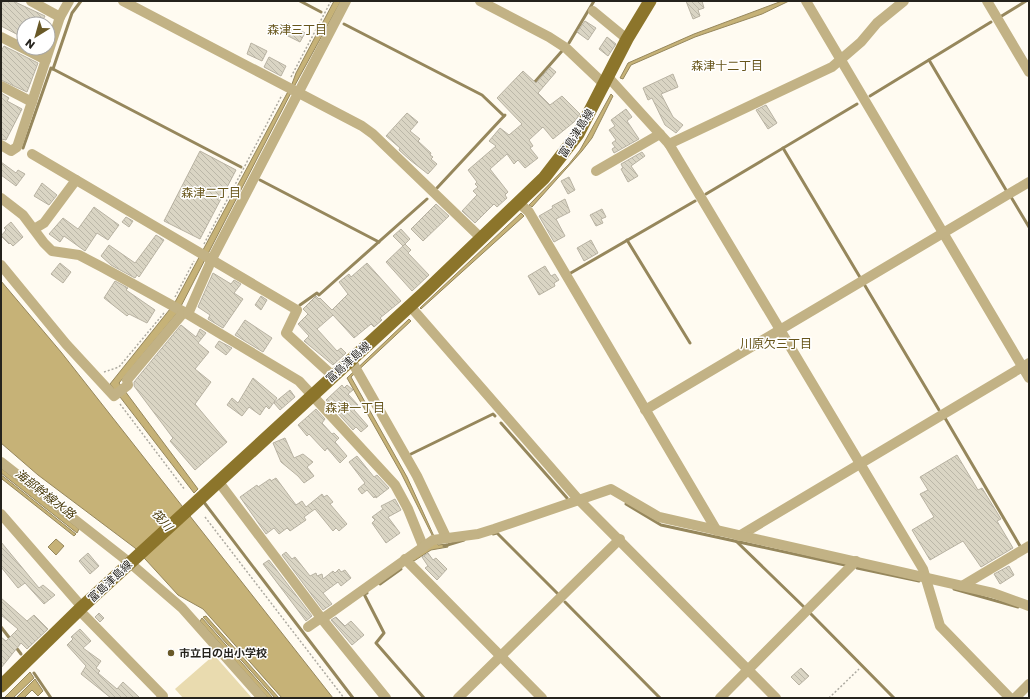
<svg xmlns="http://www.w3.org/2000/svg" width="1030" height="699" font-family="Poppins,'Noto Sans JP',sans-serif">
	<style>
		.pitch { fill: #e9dbaf }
		.water { fill: #c6b277; stroke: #96875c }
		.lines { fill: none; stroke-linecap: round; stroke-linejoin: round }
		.stream { stroke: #96875c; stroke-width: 3 }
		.building { fill: url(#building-back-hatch); stroke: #b8b2a2 }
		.path { stroke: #adaaa1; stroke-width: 1.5; stroke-dasharray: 2 2; stroke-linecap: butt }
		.minor { stroke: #c2b285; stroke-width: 10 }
		.major { stroke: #8c752b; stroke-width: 13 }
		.poi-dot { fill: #695927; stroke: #fff; stroke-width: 1.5 }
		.labels { text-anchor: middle; stroke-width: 3; stroke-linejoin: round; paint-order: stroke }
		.street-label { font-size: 11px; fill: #25231d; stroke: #fff }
		.poi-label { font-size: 11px; font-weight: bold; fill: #25231d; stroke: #fff; text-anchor: start }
		.neighbourhood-label { font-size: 12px; fill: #67551a; stroke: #fff }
		.water-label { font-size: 12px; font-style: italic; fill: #473807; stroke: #fff }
	</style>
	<defs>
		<pattern id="building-back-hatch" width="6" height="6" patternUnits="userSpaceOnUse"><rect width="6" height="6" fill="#dad5c4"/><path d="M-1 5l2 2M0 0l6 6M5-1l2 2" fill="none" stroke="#bbb7a8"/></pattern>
	</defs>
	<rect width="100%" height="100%" fill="#fffbf1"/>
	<polygon class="pitch" points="214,655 252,698 183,698 175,689"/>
	<g class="water">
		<polygon points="334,1 341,1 295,85 178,312 119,383 198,489 194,493 110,384 174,304 292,84 296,73"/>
		<polygon points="782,1 789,1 762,14 695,37 631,65 623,79 620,78 628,63 694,34"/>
		<polygon points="611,94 613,96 592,138 582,151 532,207 529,205 569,164 580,150"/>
		<polygon points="521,213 524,216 421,309 420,308"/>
		<polygon points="1,281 61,352 333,698 282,698 203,609 178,595 135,548 38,475 1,443"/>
		<polygon points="409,319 411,321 351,377 407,477 438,545 447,544 448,547 431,550 414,561 412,559 433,537 401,473 347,378"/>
		<polygon points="1,468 79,529 77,533 1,473"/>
		<polygon points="1,475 4,477 76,534 74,536 2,479"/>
		<polygon points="56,539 64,546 56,555 48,547"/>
		<polygon points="206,616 279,698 275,698 203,617"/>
		<polygon points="202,618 273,698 268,698 200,621"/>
		<polygon points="30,672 34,678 13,698 4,698"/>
		<polygon points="35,679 43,691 38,696 32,690 24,698 16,698"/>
	</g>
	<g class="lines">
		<g class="stream">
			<polyline points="300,1 321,12"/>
			<polyline points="1000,17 1026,1"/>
			<polyline points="344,24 482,95 504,116"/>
			<polyline points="569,43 594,1"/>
			<polyline points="929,60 1006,190"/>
			<polyline points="53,69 72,13 81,1"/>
			<polyline points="533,84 562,51"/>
			<polyline points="870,96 991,22"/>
			<polyline points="23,148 51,68 241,167"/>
			<polyline points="783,148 861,279"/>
			<polyline points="260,180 379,242"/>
			<polyline points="437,188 505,115"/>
			<polyline points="706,194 857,104"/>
			<polyline points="1011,197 1029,227"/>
			<polyline points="627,240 690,343"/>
			<polyline points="569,274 695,201"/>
			<polyline points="864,284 939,410"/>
			<polyline points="300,305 317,293 319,295 427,199"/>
			<polyline points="945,418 1020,546"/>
			<polyline points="501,423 567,498"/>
			<polyline points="411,454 493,414 495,416"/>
			<polyline points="203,501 353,698"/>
			<polyline points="626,504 661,525 845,565"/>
			<polyline points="493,534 497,533 558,594"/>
			<polyline points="736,541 805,608"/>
			<polyline points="444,546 464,540"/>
			<polyline points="857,568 919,581"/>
			<polyline points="380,584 401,569"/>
			<polyline points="954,589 1018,607"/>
			<polyline points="367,593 364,594 384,633 376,643 424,698"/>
			<polyline points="565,602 660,698"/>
			<polyline points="810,613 894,698"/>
			<polyline points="1,627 11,640"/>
			<polyline points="15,646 21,654"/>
			<polyline points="34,673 51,698"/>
		</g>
	</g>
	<g class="building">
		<polygon points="1,1 13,1 45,16 41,24 24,24 24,38 1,26"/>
		<polygon points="686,1 702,1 704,8 698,10 700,16 693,19"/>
		<polygon points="585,21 596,28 588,40 577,32"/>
		<polygon points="287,23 305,33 300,42 282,33"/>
		<polygon points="607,37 616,44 608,56 599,49"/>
		<polygon points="251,43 267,51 262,61 247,54"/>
		<polygon points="4,46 38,63 27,92 1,80 1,51"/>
		<polygon points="269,57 286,66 281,76 264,67"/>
		<polygon points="550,67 556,72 538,93 550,105 562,96 580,114 574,122 553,139 543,127 529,140 533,146 530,148 538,158 525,168 518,160 514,164 507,154 490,169 508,192 505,195 507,198 497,207 494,204 475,223 462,211 477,195 473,191 478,187 475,184 477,182 468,170 496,146 489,141 500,128 509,135 522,124 497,98 523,71 536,83"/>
		<polygon points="673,74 678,87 661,94 673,117 683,125 676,133 665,125 652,98 648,100 643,88"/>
		<polygon points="1,93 9,98 7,101 22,109 6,140 1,139"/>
		<polygon points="766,105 777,123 768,129 756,110"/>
		<polygon points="626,109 632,117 627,121 639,139 614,153 612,149 615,147 612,143 616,140 609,130 615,126 611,120"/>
		<polygon points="407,113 418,122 410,131 420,139 418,141 431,153 430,155 433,157 431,159 437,164 428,174 410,160 399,150 400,148 386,136"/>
		<polygon points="200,151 236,170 200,239 164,221"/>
		<polygon points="642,152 645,156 631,166 638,176 628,182 621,169 623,168 621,164"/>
		<polygon points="1,162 16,173 18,170 25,174 16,186 1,175"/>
		<polygon points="569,177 575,190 568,194 561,181"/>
		<polygon points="42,183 57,195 49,205 34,196"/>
		<polygon points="565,199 570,212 556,219 565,236 554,242 539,216 553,208 552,206"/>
		<polygon points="436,204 449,216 423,241 411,229"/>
		<polygon points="94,207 119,225 108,240 97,233 85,251 64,236 60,242 49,234 63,218 78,229"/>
		<polygon points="602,209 606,217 601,219 603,223 596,226 590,215"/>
		<polygon points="126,217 133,221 129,227 122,222"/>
		<polygon points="11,222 23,237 13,246 10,243 9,244 1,236 6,230 4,228"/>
		<polygon points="401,229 410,239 403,246 393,236"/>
		<polygon points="156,235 164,240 139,277 137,275 135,278 111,265 101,256 109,245 135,263"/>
		<polygon points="591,240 598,253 584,261 577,248"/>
		<polygon points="405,244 411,250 408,253 429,275 412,291 386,262"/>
		<polygon points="60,263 71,272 63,283 51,274"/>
		<polygon points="367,263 401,301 380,318 382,320 374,327 371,324 354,338 333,315 317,329 337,351 341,348 346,353 333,365 304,341 309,336 298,324 308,314 303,309 316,296 319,299 320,298 332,310 348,294 339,282 349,274 351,277"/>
		<polygon points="545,266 551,276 555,274 559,280 554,283 555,286 539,295 528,276"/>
		<polygon points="213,273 231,284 234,280 241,284 234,293 243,299 223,328 208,319 210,315 198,307"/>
		<polygon points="115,281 128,288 126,290 155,310 147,323 129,314 127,316 104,298"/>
		<polygon points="261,296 267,300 261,310 255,305"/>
		<polygon points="245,320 272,338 263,352 235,335"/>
		<polygon points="181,325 196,337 200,329 206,333 198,343 209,352 195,369 211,382 195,404 227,442 195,470 170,441 173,438 134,386 134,382"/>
		<polygon points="219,341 232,348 226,355 215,347"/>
		<polygon points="253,378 277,398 269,409 266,406 260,415 249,407 242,416 227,405 232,398 238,403"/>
		<polygon points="342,385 344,388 347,385 353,390 348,394 358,405 354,410 368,426 361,432 356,427 353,430 326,400"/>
		<polygon points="290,390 295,397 280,410 274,403"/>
		<polygon points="316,409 325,419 322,423 332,434 334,433 339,438 335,442 347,456 340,463 327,448 325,451 309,434 307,436 298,425"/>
		<polygon points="285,438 294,458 303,454 313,462 307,467 314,476 304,483 298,476 281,462 273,443"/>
		<polygon points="957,455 978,490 982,488 1001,519 997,521 1013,548 981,567 963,541 930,560 912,530 934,517 920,494 928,490 920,477"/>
		<polygon points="357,456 374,477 377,475 389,488 376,498 375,496 374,498 367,490 362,494 358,489 365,483 349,462"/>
		<polygon points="276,478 296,505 302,501 306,507 322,494 324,497 327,495 333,502 330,504 347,524 339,531 336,528 333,531 315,509 304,517 306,520 290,531 287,528 279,534 274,528 266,534 240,497 257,485 258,487 270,479 271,481"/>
		<polygon points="395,499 401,510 388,517 400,533 386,543 372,523 375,520 372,517 383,509 381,506"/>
		<polygon points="1,542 39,588 43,585 55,595 44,604 25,583 18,588 1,567"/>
		<polygon points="286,552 292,559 295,557 310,576 316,573 317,576 322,574 323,579 333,571 335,573 339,569 341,572 345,570 351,578 341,586 338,582 323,593 332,604 323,610 282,555"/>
		<polygon points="88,553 99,566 90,574 79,561"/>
		<polygon points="428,553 433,560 436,558 447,569 437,580 425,568 428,566 422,557"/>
		<polygon points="269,560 312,616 306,621 263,564"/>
		<polygon points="1009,566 1014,575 1000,584 994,574"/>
		<polygon points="1,598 27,621 34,615 48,629 27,649 21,643 1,668 1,637 6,641 18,629 1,615"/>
		<polygon points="99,613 104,618 100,622 95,617"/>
		<polygon points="336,617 345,626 351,621 364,635 352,645 331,620"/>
		<polygon points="80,629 91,641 83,648 101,661 96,668 100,671 98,673 117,689 123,682 140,698 111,698 81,674 86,666 67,645 73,639 71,637"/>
		<polygon points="801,668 809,676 799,685 791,677"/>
	</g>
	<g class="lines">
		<g class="path">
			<polyline points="291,77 331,1"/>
			<polyline points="204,244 282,95"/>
			<polyline points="175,297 194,261"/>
			<polyline points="104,372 119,367 164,313"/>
			<polyline points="120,404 185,490"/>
			<polyline points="205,517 344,698"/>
			<polyline points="829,698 859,669"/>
		</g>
		<g class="minor">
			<polyline points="31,1 60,17"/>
			<polyline points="123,1 362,126 373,134 481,238"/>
			<polyline points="480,1 549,37 566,48 605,85"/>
			<polyline points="806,1 1029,378"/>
			<polyline points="987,1 1029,72"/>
			<polyline points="593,11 627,39"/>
			<polyline points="1,37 46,60"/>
			<polyline points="609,78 669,144 923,569 940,626 1010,698"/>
			<polyline points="1,86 32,102"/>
			<polyline points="669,144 832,67 861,42 877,23 904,1"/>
			<polyline points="1,145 11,151 17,147 60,17 69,1"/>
			<polyline points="32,154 297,310 286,333 333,376"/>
			<polyline points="596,171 660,134"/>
			<polyline points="1,198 23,215 44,243 52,251 79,255 102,267 184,312 299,381 395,485 408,509 423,546"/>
			<polyline points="518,202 529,212 717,531"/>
			<polyline points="34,229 44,223 76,180"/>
			<polyline points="1,265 66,344 114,396 128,385 127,380 184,312"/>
			<polyline points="410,306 578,499 776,698"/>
			<polyline points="188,314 212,259 346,1"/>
			<polyline points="351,360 417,476 446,537"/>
			<polyline points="645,410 1029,182"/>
			<polyline points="1,462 130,563 182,608 262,698"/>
			<polyline points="218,481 322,619 386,698"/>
			<polyline points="1,514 82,607"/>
			<polyline points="739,536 1029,363"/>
			<polyline points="405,559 542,698"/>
			<polyline points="962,586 1029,546"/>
			<polyline points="79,610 163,696 161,698"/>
			<polyline points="322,619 433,540 478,534 494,529 611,489 659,517 993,593 1029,606"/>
			<polyline points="308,627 321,618"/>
			<polyline points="458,698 620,539"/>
			<polyline points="720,698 856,561"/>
			<polyline points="1015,698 1029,684"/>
		</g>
		<polyline class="major" points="1,686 82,607 424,293 544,178 578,134 627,39 650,1"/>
	</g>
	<circle class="poi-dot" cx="171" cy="653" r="4"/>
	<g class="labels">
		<g class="street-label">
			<text transform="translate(576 133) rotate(-58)" y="4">富島津島線</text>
			<text transform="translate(348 362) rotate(-42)" y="4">富島津島線</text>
			<text transform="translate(110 581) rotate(-43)" y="4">富島津島線</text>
		</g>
		<g class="poi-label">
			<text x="179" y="657">市立日の出小学校</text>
		</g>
		<g class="neighbourhood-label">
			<text x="297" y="34">森津三丁目</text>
			<text x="727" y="70">森津十二丁目</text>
			<text x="211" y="197">森津二丁目</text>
			<text x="776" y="348">川原欠三丁目</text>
			<text x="355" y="412">森津一丁目</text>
		</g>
		<g class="water-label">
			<text transform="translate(45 494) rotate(38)" y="4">海部幹線水路</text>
			<text transform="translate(162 520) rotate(48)" y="4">筏川</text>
		</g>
	</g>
	<rect width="1030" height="699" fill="none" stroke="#25231d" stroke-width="4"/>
	<g transform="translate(36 36) rotate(217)"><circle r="19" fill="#ffffff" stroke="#a8a7a5"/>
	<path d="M0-3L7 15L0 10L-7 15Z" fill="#695927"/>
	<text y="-6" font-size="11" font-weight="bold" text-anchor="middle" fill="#25231d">N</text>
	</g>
</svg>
